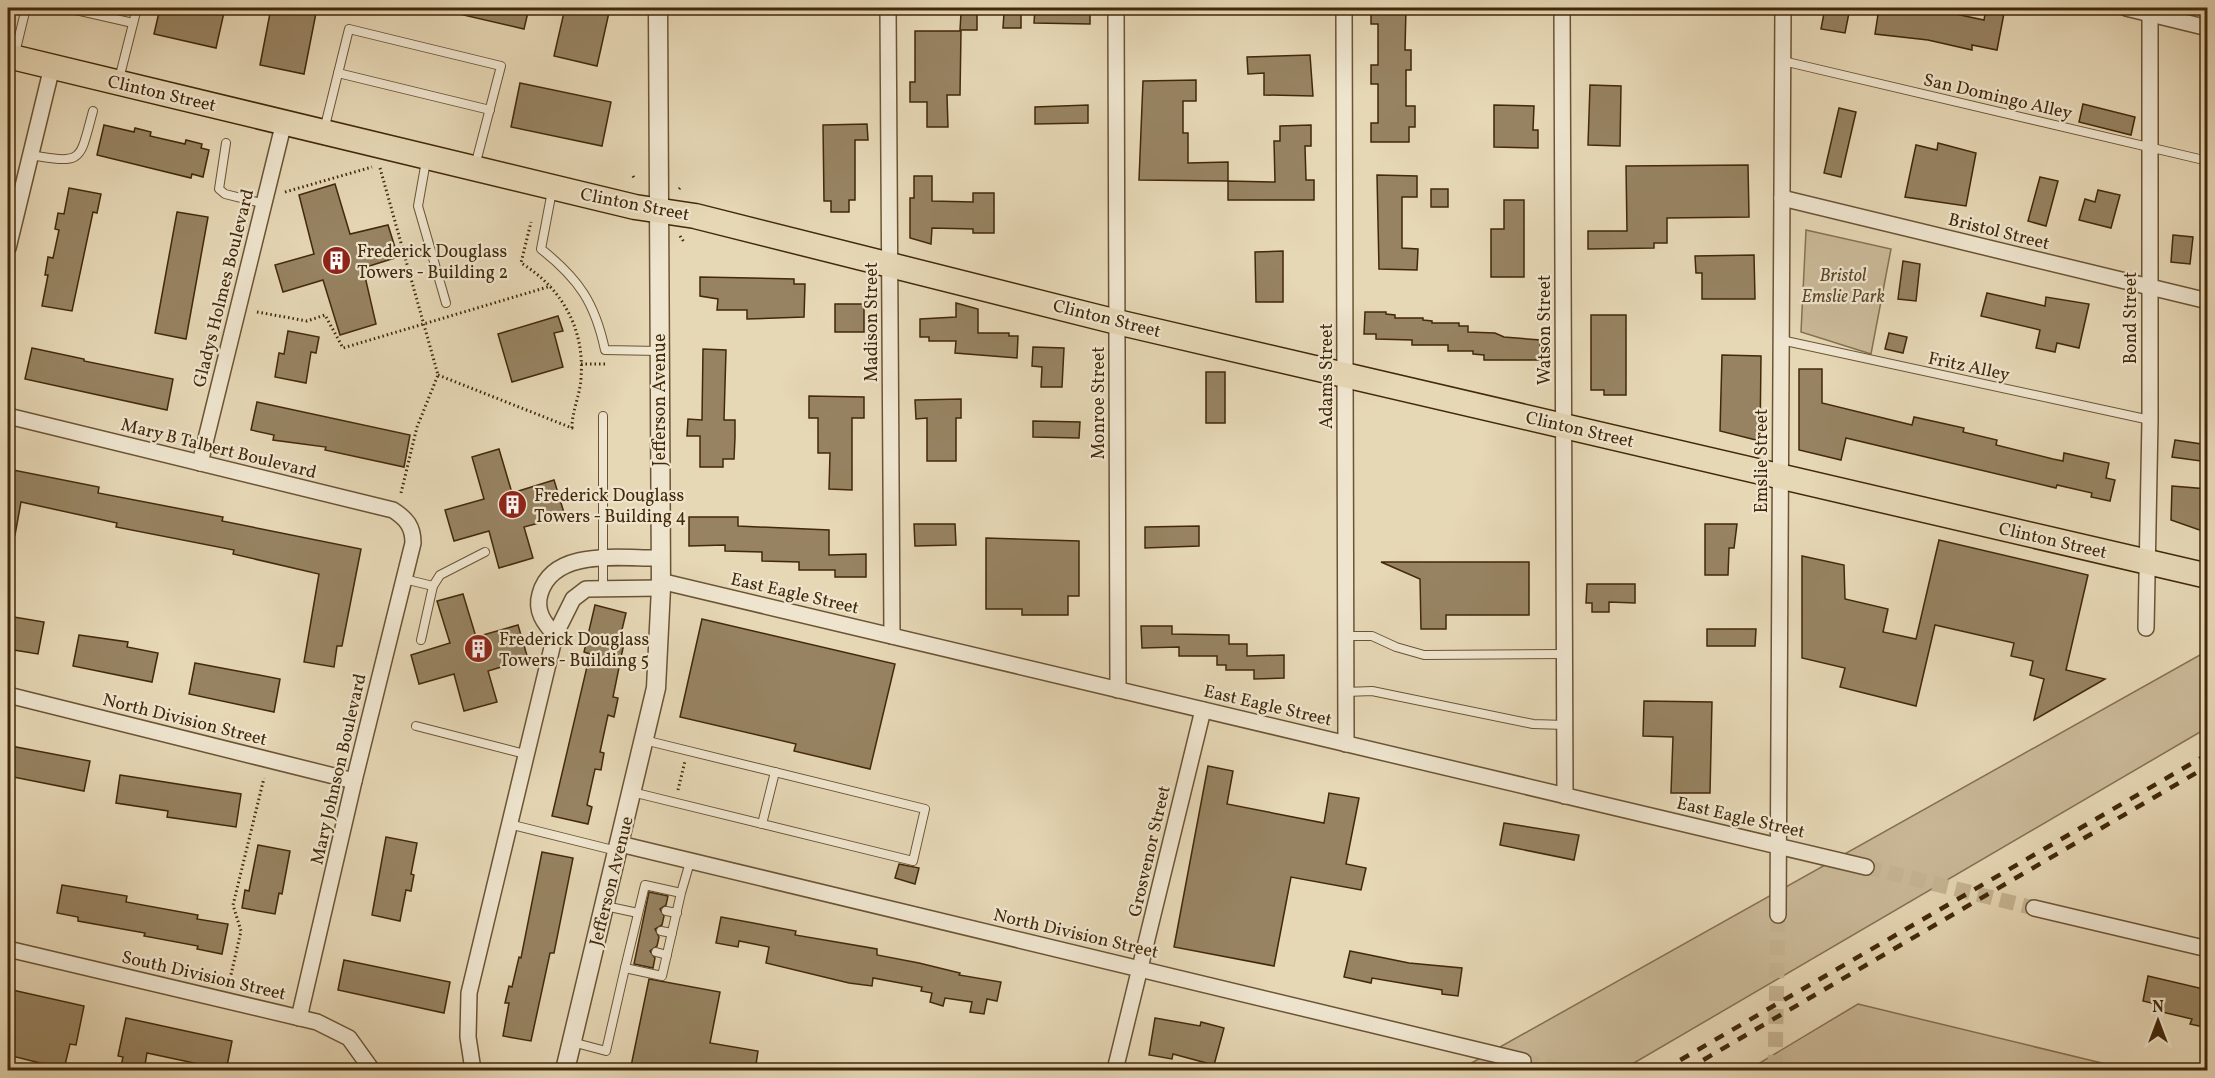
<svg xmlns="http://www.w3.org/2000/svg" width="2215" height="1078" font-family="Vollkorn,serif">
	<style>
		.green { fill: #cab998; stroke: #867150; stroke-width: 1.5 }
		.building { fill: #978362; stroke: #422908; stroke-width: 1.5 }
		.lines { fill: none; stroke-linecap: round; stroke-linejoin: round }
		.minor-tunnel { stroke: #c5b492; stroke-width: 15; stroke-dasharray: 15 8; stroke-linecap: butt }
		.service-casing { stroke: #6b5433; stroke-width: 10 }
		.minor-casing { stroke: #6b5433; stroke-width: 18 }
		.tertiary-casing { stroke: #6b5433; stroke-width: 21 }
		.primary-casing { stroke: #422908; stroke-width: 27 }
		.path { stroke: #422908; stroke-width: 3; stroke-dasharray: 1.5 3; stroke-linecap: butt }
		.service { stroke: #efe5cf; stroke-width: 8 }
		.minor { stroke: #efe5cf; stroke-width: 15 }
		.tertiary { stroke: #efe5cf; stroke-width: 18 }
		.primary { stroke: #e6d7b5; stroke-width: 24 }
		.rail { stroke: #422908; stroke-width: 4.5; stroke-dasharray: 10 10; stroke-linecap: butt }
		.labels { text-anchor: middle; stroke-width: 4.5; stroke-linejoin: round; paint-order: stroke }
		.street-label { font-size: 18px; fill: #422908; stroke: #efe5cf }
		.poi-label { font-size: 18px; fill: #422908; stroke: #efe5cf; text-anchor: start }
		.park-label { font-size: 18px; font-style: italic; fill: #5d4625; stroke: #efe5cf }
	</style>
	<rect width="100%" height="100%" fill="#e6d7b5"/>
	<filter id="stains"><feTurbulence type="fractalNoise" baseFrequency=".00333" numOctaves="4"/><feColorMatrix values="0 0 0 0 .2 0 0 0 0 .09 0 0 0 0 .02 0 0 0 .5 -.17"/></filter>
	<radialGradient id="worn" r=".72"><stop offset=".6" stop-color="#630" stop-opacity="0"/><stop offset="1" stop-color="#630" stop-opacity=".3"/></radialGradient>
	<g class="green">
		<polygon points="1806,230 1891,249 1871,354 1801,332"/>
		<polygon points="2207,651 2207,728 1622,1070 1459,1070"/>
		<polygon points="1858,1004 2110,1065 2134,1070 1748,1070"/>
	</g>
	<g class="building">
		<polygon points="160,8 225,8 216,48 154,34"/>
		<polygon points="271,8 317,8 304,74 260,65"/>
		<polygon points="459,8 529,8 524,29 459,14"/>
		<polygon points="565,8 610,8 597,66 554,56"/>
		<polygon points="1035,8 1090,8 1090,24 1034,23"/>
		<polygon points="1371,8 1406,8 1405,50 1411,50 1411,70 1406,70 1406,106 1415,106 1415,127 1409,127 1409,142 1371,142 1371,123 1378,123 1378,84 1371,84 1371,65 1378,65 1378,24 1371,24"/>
		<polygon points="1825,8 1850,8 1845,33 1821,29"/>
		<polygon points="1879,8 1941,8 1941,11 1984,20 1986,8 2005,8 1997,50 1972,45 1972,50 1928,40 1875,34"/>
		<polygon points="961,13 977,14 977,30 960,30"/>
		<polygon points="1004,13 1021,13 1021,28 1003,28"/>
		<polygon points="915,31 961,31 960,95 947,95 948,127 927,127 927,102 910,102 910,82 915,82"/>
		<polygon points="1310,55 1313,96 1264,95 1264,73 1248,74 1247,57"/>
		<polygon points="1196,80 1196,101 1183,101 1183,133 1188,133 1188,163 1228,162 1228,181 1139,180 1143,81"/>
		<polygon points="520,83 611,102 602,146 511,127"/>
		<polygon points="1590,85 1621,86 1620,146 1588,145"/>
		<polygon points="2083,104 2135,117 2131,135 2079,122"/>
		<polygon points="1088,105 1088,123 1035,124 1035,107"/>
		<polygon points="1494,105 1534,106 1533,130 1538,130 1538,148 1494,147"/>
		<polygon points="1839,108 1856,112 1841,177 1824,173"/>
		<polygon points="867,124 868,140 855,140 855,200 849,200 849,212 831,212 831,201 824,201 823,125"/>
		<polygon points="104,125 134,132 135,128 151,132 150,136 185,144 186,140 202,144 201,148 209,150 203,177 192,174 191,178 97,155"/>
		<polygon points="1311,125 1311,146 1305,146 1306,180 1314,180 1314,200 1228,200 1228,181 1275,182 1274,141 1280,141 1280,126"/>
		<polygon points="1938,143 1976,153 1966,206 1905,197 1916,145 1937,150"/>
		<polygon points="1748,165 1749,217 1667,218 1667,243 1654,243 1654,248 1588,249 1588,231 1627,231 1626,166"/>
		<polygon points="1377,175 1417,176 1417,197 1402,197 1402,248 1418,249 1417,270 1379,269"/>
		<polygon points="914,176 932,176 932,201 973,202 973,193 994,193 994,233 973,233 973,229 932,228 931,244 910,238 910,198 914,198"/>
		<polygon points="2040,177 2058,181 2046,226 2028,221"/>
		<polygon points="335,184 350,234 388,225 398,257 363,268 376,324 340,335 323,280 283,292 275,265 314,254 299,195"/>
		<polygon points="69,188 101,194 97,213 93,212 72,311 42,306 48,275 45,275 48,257 53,258 59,230 55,229 58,213 64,214"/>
		<rect x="1431" y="189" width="17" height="18"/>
		<polygon points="2098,190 2120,195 2111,228 2079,220 2085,199 2095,202"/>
		<polygon points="1504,200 1524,200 1524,277 1491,277 1491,229 1504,229"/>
		<polygon points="177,212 208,217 186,339 155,333"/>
		<polygon points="2173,235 2193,237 2190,264 2171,262"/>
		<polygon points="1283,251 1283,302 1256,302 1255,252"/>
		<polygon points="1754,255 1755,299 1702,299 1702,273 1696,273 1695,256"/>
		<polygon points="1903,261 1920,264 1916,301 1898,299"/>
		<polygon points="700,277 794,279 794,284 805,284 804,317 747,319 747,310 717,310 718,299 700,296"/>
		<polygon points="1987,293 2045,306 2046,297 2089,304 2079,348 2057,343 2055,352 2036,348 2040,330 1981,316"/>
		<polygon points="956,303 978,309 978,333 1009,333 1009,336 1018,336 1017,358 955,353 956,341 929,341 929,337 920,337 920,319 956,317"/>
		<rect x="835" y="304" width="29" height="28"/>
		<polygon points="1365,312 1386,312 1386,314 1395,315 1395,318 1423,318 1423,320 1432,321 1432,323 1459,323 1459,326 1468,326 1468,332 1495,333 1504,337 1540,340 1540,360 1484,360 1484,355 1473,354 1473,351 1448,351 1448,345 1412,345 1412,340 1376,339 1376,334 1364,334"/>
		<polygon points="1591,315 1626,315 1626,395 1604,395 1604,390 1591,390"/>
		<polygon points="558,316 563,331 554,333 563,367 512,382 498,334"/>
		<polygon points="288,331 319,337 316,353 311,352 306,383 275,377 279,353 284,354"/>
		<polygon points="1889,333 1907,337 1903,353 1885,349"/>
		<polygon points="1033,347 1064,348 1062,387 1041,387 1042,367 1032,366"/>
		<polygon points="32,348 84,359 84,361 173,379 167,410 25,379"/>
		<polygon points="703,349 726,350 724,420 735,420 735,437 734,459 723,459 723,467 700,467 700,436 687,436 688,419 702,420"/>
		<polygon points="1722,355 1761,356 1760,441 1720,431"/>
		<polygon points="1799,369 1822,369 1822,403 1912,425 1914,417 1964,428 1963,432 1997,440 1996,445 2053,459 2063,461 2064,453 2109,463 2106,478 2115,480 2110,501 2091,497 2092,493 2057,485 2056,488 1846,438 1841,460 1799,450"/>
		<rect x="1206" y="372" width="19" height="51"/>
		<polygon points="809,396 864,397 864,418 852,418 852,490 829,489 830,453 818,453 818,418 809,418"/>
		<polygon points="961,399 961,418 956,418 956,461 927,461 927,418 916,419 915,400"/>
		<polygon points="257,402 410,435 404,467 325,450 326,447 273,440 274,435 251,430"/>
		<polygon points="1033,421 1080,422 1079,438 1033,437"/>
		<polygon points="2175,440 2208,445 2208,462 2172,457"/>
		<polygon points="499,449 512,493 554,480 565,516 524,527 533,558 499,568 489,531 454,541 445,510 484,499 472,457"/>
		<polygon points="8,469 99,487 98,493 223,517 222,521 361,549 342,646 337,646 334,667 304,662 319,574 233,554 234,550 116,527 117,523 21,502 15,535 8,535"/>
		<polygon points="2172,486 2208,489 2208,533 2171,520"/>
		<polygon points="689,517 738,517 738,526 829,530 829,555 866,554 866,577 835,577 835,570 799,570 799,562 762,561 762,552 725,551 725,545 689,546"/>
		<polygon points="914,524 955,524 956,545 915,546"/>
		<polygon points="1705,524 1737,524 1734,548 1729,548 1728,575 1705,575"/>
		<polygon points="1199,526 1199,546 1145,548 1145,527"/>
		<polygon points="986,538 1079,541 1079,596 1068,596 1068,615 1022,615 1022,609 986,609"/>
		<polygon points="1939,540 2088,575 2066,670 2105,679 2034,720 2044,679 2030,675 2033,661 2011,656 2014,643 1935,625 1916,706 1840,687 1845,668 1802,658 1802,556 1844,565 1845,599 1888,609 1883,632 1916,639"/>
		<polygon points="1381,562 1529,562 1529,615 1446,615 1446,629 1421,629 1420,579"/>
		<polygon points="1587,584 1635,584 1635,603 1609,602 1609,612 1592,612 1592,603 1586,603"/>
		<polygon points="463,594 476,637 518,625 528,659 488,671 497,702 464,711 454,674 419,684 411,655 450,643 437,601"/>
		<polygon points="595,605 626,613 619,642 624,643 613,697 618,698 614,717 608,715 600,752 604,753 601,770 595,769 587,805 592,807 588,824 552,816 590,654 584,652"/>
		<polygon points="8,616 44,622 38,654 8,649"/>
		<polygon points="702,619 895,664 870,769 794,751 796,744 680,717"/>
		<polygon points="1141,626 1172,626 1172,634 1229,635 1229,644 1247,644 1247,656 1284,655 1284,678 1254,679 1254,670 1226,670 1226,665 1217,665 1217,656 1179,656 1179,647 1142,648"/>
		<polygon points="1707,629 1756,629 1755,646 1707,646"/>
		<polygon points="79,635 128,642 127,647 158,653 152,682 73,666"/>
		<polygon points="195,663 280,679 274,712 189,694"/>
		<polygon points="1644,701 1712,702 1710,793 1671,793 1673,737 1643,736"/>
		<polygon points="11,746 90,761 84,791 8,776"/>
		<polygon points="1208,766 1233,771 1227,804 1324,823 1329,793 1359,798 1346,864 1366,868 1361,890 1291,877 1274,966 1174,947"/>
		<polygon points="120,775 241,794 236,827 167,817 168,811 116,803"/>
		<polygon points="1504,823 1579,835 1574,860 1500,845"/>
		<polygon points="386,837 417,843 411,874 414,875 411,891 406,890 400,921 372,915"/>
		<polygon points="258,845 290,851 282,894 279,893 275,914 242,908 245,890 249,891"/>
		<polygon points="542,852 573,858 554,953 550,953 531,1041 503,1036 509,1003 505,1003 509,986 512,987 519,957 521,958"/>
		<polygon points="899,864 919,868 915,884 895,878"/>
		<polygon points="62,885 127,896 126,902 198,915 197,919 228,924 222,954 197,949 198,946 144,936 145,933 78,921 78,917 57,913"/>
		<polygon points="649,892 668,896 666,905 660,909 664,916 662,925 655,929 659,937 657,946 650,951 655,958 653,968 634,964"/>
		<polygon points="721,917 796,931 795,935 877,949 877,955 919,963 960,973 959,975 1001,982 997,1001 987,999 984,1014 970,1012 972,1002 945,998 943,1006 930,1002 932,993 921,991 922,987 873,978 872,986 849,983 766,963 769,947 739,941 738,947 716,943"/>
		<polygon points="1350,951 1409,963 1462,968 1458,996 1442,994 1442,990 1372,978 1371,983 1344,977"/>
		<polygon points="344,960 450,982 444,1013 338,990"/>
		<polygon points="2148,976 2208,990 2208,1028 2190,1024 2192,1019 2162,1012 2164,1006 2143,1001"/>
		<polygon points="649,979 720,992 710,1043 758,1051 755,1071 733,1071 705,1064 704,1071 630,1071"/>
		<polygon points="8,989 84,1006 76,1045 70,1044 64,1069 8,1055 14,1020 8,1019"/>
		<polygon points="126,1018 232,1041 226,1071 207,1071 208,1066 147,1053 144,1071 120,1071 123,1057 118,1056"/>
		<polygon points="1155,1018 1200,1026 1201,1022 1224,1028 1214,1065 1173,1054 1172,1059 1149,1055"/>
	</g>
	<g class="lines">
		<g class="minor-tunnel">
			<polyline points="1866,867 2034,908"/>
			<polyline points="1523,1061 1563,1070"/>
			<polyline points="1775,1070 1778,915"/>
		</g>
		<defs>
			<g id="service">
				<polyline points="67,8 133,23"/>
				<polyline points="15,53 26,8"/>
				<polyline points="1783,61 2208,161"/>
				<polyline points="338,73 490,110"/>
				<polyline points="119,79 137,8"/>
				<polyline points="324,130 349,29 501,66 475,166"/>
				<polyline points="226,143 219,189 225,194 265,204"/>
				<path d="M30,155C84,164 79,162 93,111"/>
				<polyline points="426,161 418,206 446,303"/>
				<path d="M552,191L541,249C579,279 595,303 605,350L659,351"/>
				<polyline points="1781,340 2150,420"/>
				<polyline points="603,416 603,588"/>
				<polyline points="404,579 433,586 440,575 485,552"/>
				<polyline points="1346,636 1372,636 1396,647 1424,655 1565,654"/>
				<polyline points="421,640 433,586"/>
				<polyline points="1346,692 1372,691 1533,724 1565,725"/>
				<polyline points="416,726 525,754"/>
				<polyline points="632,792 913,861 925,809 644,740"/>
				<polyline points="509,824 617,851"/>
				<polyline points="762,824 775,772"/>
				<polyline points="681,893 662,976 625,968 645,885 681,893 690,862"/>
				<polyline points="605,906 638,913"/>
				<polyline points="666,911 677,913"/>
				<polyline points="661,931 672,933"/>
				<polyline points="656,952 667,955"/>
				<polyline points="572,1042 606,1051 625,968"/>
			</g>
			<g id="minor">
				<polyline points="888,8 892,636"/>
				<polyline points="1116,8 1118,690"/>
				<polyline points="1344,8 1346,744"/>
				<polyline points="1562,8 1565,796"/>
				<polyline points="2126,8 2208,28"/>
				<polyline points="1782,198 2208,301"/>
				<polyline points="8,248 52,67"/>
				<path d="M8,416L393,510C407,519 413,527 413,543L354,781L299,1018"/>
				<polyline points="200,463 284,122"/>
				<polyline points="660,581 1866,867"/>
				<polyline points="2146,628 2150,420 2150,8"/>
				<path d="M555,635C544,623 535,611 540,594C553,547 623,559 660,558"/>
				<polyline points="8,695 354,781"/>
				<polyline points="620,844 1523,1061"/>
				<polyline points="2034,908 2208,949"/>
				<polyline points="1778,915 1783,8"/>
				<polyline points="8,949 317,1022 349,1038 372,1070"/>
				<polyline points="473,1070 468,1037 469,993 555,635 573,599 586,589 661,588"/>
				<polyline points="1115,1070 1203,710"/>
			</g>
			<polyline id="tertiary" points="565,1070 656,688 661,588 658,8"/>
			<polyline id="primary" points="8,56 635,207 695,216 1117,322 2208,576"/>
		</defs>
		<use href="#service" class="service-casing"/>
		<use href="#minor" class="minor-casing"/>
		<use href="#tertiary" class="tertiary-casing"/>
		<use href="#primary" class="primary-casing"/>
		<g class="path">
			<polyline points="380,168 438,375 417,427 401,493"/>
			<polyline points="633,176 634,178"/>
			<polyline points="679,189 680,188"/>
			<polyline points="285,192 372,167"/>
			<polyline points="680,236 684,242"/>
			<polyline points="257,312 307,321 325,315 343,348 551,286"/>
			<polyline points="581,364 606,364"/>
			<path d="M438,375L572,428C572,410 580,396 581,378C585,329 562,288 521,263L531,222"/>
			<polyline points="678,790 685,761"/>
			<polyline points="230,979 241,931 233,905 264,778"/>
		</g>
		<use href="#service" class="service"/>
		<use href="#minor" class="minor"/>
		<use href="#tertiary" class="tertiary"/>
		<use href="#primary" class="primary"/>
		<g class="rail">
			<polyline points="1663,1070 2208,754"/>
			<polyline points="1686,1070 2208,766"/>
		</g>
	</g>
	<defs>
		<symbol id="building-disc" viewBox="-11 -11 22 22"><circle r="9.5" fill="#8f2418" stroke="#efe5cf"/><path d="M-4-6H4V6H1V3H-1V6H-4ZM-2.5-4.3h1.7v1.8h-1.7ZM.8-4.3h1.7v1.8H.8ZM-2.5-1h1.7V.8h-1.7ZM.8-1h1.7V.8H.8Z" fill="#fff"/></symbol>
	</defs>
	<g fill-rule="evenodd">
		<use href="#building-disc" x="320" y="244" width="33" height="33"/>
		<use href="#building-disc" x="496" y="488" width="33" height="33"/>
		<use href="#building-disc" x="462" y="632" width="33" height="33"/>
	</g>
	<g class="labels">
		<g class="street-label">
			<text transform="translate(162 93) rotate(13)" y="6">Clinton Street</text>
			<text transform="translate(1998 96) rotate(13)" y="6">San Domingo Alley</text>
			<text transform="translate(635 204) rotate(11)" y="6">Clinton Street</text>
			<text transform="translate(1999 231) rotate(14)" y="6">Bristol Street</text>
			<text transform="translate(223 288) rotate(-76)" y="6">Gladys Holmes Boulevard</text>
			<text transform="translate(1107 318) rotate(14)" y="6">Clinton Street</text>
			<text transform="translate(2130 318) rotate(-90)" y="6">Bond Street</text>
			<text transform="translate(871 322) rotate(-90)" y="6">Madison Street</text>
			<text transform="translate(1544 330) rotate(-90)" y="6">Watson Street</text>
			<text transform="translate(1969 366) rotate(12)" y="6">Fritz Alley</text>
			<text transform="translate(1326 376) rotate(-90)" y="6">Adams Street</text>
			<text transform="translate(659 400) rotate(-90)" y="6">Jefferson Avenue</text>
			<text transform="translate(1098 403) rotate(-90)" y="6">Monroe Street</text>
			<text transform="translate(1580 429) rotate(13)" y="6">Clinton Street</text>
			<text transform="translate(219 448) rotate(14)" y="6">Mary B Talbert Boulevard</text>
			<text transform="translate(1761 461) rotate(-90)" y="6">Emslie Street</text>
			<text transform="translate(2053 540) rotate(13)" y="6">Clinton Street</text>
			<text transform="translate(795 593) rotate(13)" y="6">East Eagle Street</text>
			<text transform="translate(1268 705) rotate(13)" y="6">East Eagle Street</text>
			<text transform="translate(185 719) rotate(14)" y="6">North Division Street</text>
			<text transform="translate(338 769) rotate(-77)" y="6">Mary Johnson Boulevard</text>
			<text transform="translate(1741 817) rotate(13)" y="6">East Eagle Street</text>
			<text transform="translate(1149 851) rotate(-77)" y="6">Grosvenor Street</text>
			<text transform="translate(611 881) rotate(-76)" y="6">Jefferson Avenue</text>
			<text transform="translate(1076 933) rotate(13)" y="6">North Division Street</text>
			<text transform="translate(204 975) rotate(13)" y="6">South Division Street</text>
		</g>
		<g class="poi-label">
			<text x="357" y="257">Frederick Douglass<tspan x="357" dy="21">Towers - Building 2</tspan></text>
			<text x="534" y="501">Frederick Douglass<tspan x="534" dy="21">Towers - Building 4</tspan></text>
			<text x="499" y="645">Frederick Douglass<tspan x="499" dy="21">Towers - Building 5</tspan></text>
		</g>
		<g class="park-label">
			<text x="1843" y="281">Bristol<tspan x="1843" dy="21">Emslie Park</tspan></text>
		</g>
	</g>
	<rect width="2215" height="1078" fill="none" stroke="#e6d7b5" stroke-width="30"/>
	<rect x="9" y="9" width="2197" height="1060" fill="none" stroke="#422908" stroke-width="3"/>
	<rect x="15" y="15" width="2185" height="1048" fill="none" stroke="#422908" stroke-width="1.5"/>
	<g transform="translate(2158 1021)" stroke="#efe5cf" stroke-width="4.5" paint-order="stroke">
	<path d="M0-4.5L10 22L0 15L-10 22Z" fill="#422908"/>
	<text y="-9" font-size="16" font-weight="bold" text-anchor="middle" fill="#422908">N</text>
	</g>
	<rect width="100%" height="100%" filter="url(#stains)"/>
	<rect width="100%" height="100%" fill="url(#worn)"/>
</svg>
